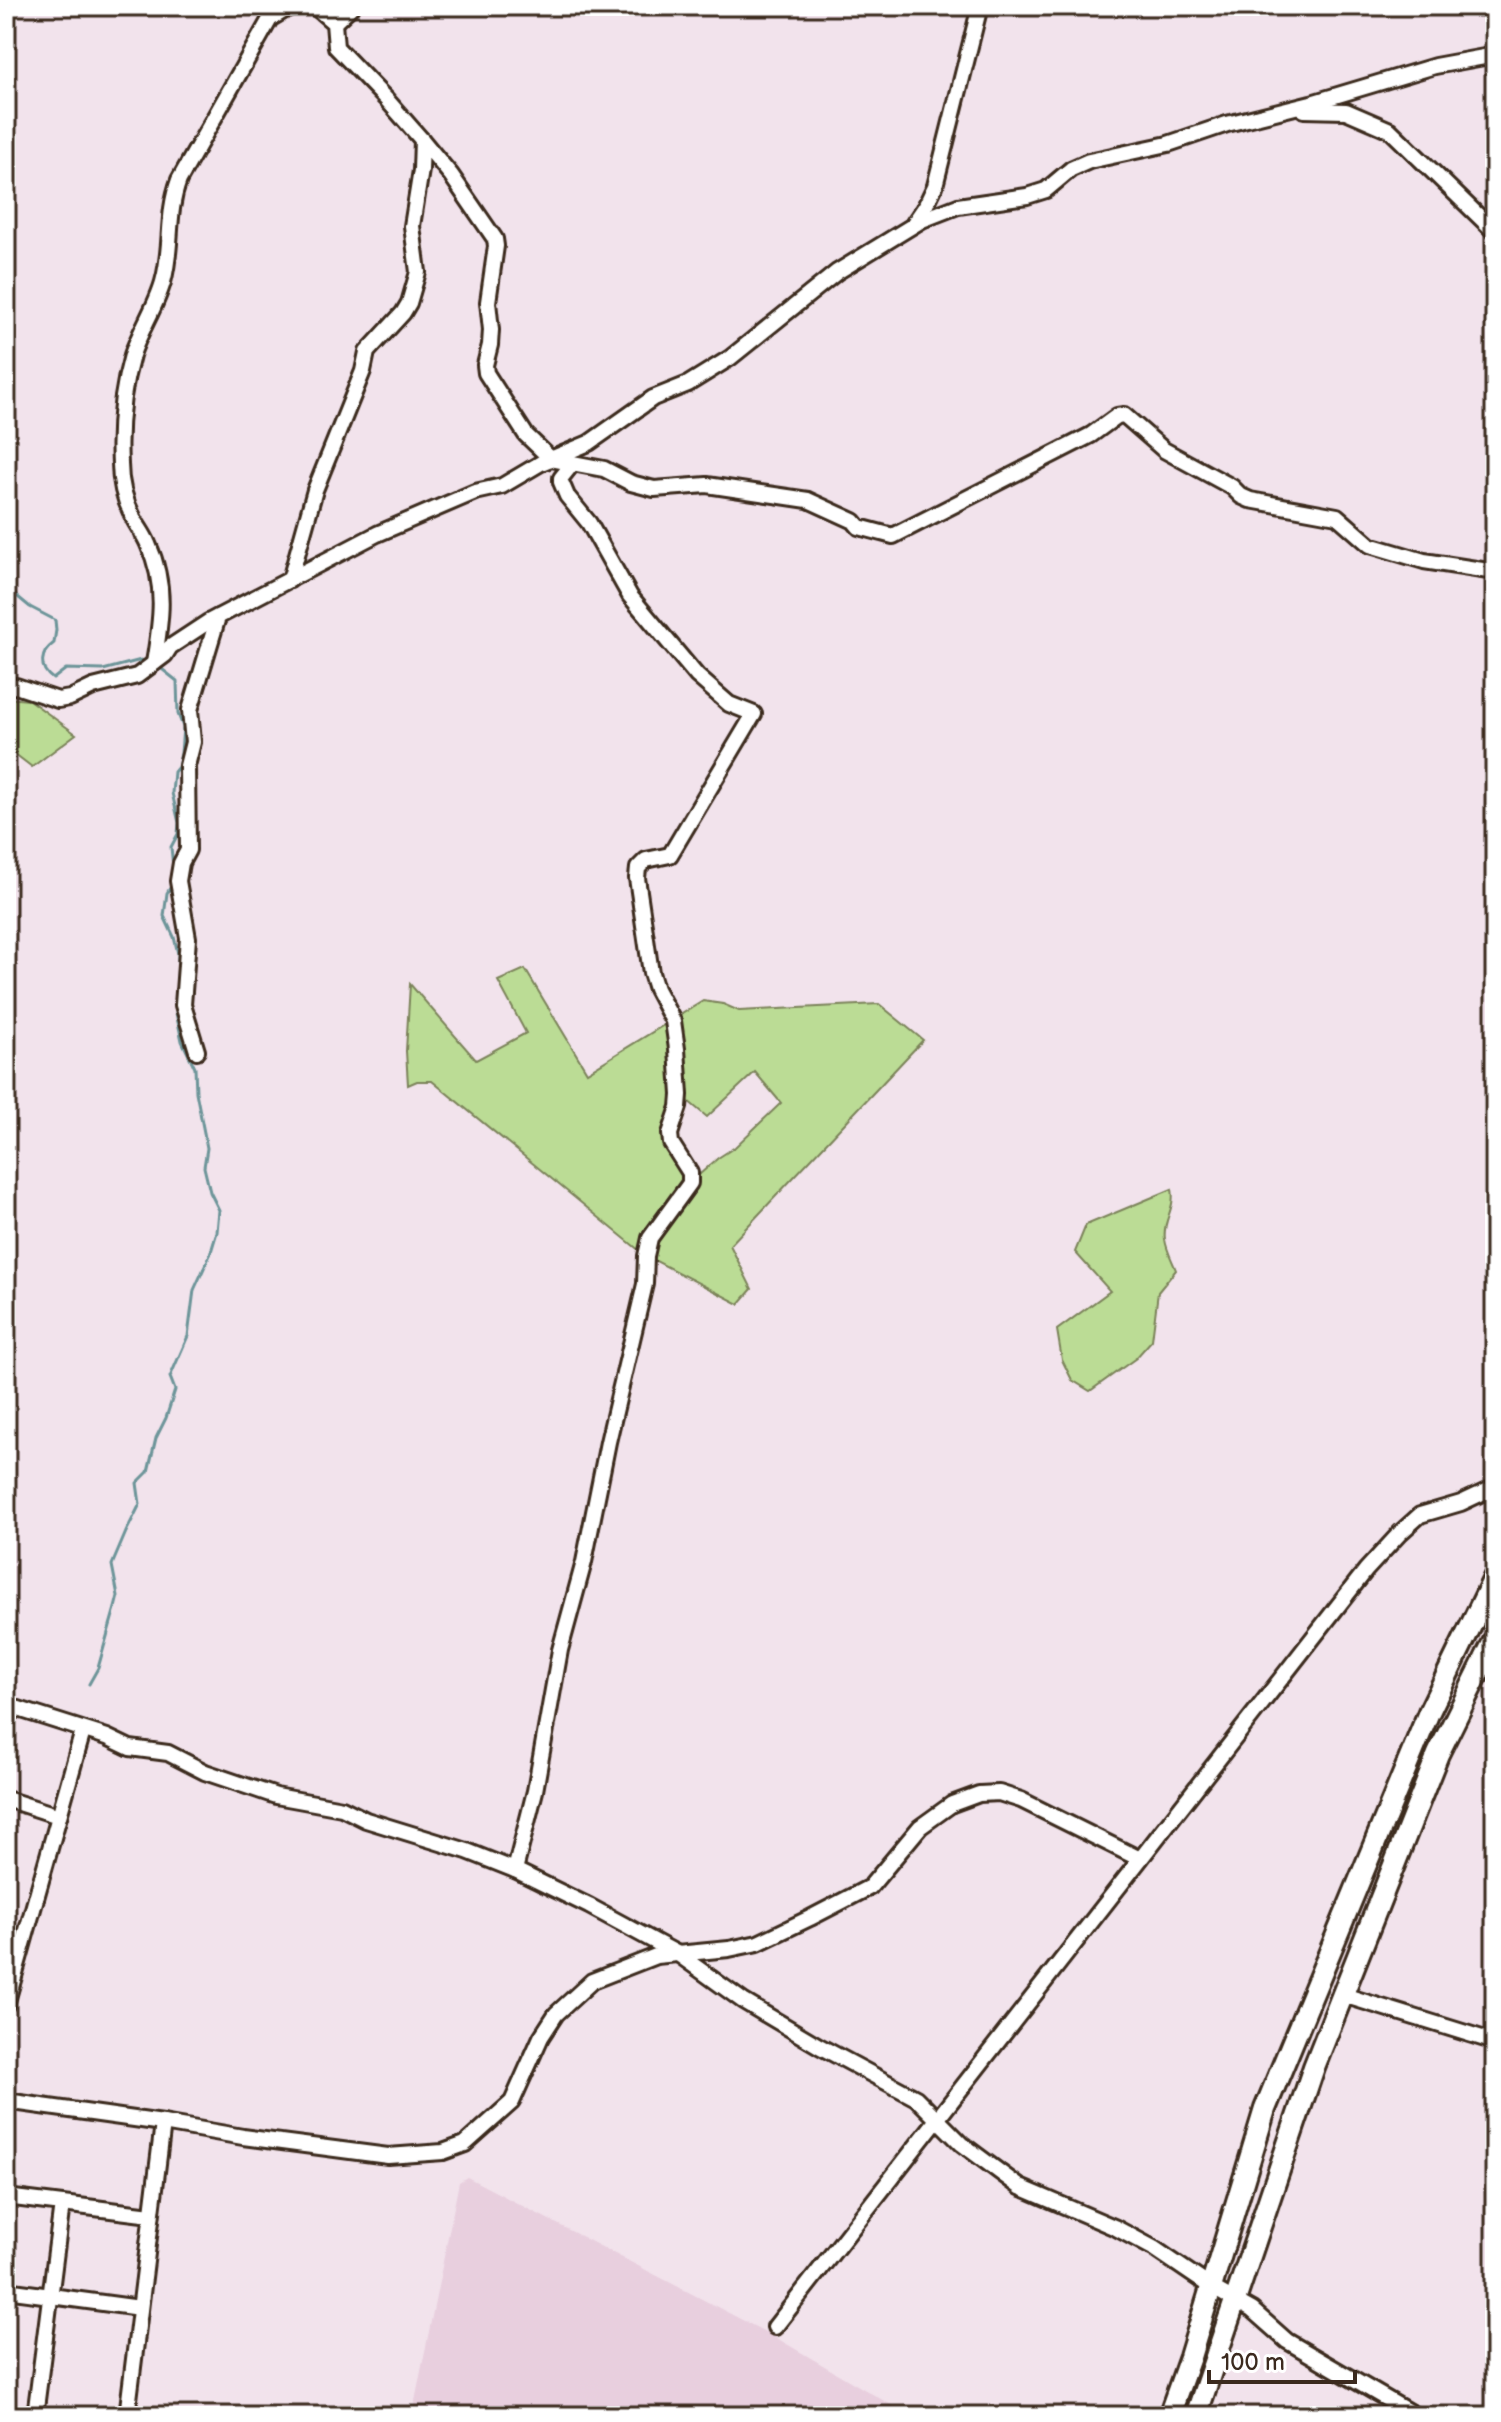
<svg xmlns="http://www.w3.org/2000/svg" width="1501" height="2422" font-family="'Balsamiq Sans',sans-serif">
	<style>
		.built { fill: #e8cfde }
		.green { fill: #bbdc95; stroke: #7b835a; stroke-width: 2; fill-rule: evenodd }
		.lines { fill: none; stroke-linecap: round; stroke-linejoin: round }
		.stream { stroke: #6d9599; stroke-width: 3 }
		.minor-casing { stroke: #3b2a1e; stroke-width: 20 }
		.highway-casing { stroke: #3b2a1e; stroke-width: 26 }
		.minor { stroke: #fff; stroke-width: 14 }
		.highway { stroke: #fff; stroke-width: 20 }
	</style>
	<rect width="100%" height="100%" fill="#f2e3ec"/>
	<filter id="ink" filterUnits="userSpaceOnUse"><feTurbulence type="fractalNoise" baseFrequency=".0125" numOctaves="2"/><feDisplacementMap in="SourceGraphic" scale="16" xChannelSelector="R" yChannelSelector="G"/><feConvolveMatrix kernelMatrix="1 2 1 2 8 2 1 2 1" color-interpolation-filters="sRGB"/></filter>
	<g filter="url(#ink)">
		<polygon class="built" points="467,2177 773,2336 910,2416 412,2416 459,2182"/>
		<g class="green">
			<polygon points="6,698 29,700 76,734 32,767 6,747"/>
			<path d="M525,969L587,1072L703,1001L723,1004L739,1011L879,1004L923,1040L730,1245L752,1289L739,1304L646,1256L432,1081H417L408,1085L406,1051L410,984L476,1060L526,1033L498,981ZM755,1072L781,1103L735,1147L718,1158L691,1182L670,1135L681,1095L707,1117Z"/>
			<path d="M1172,1189C1176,1209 1162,1221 1165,1239C1166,1249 1172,1260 1176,1270L1158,1292L1152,1340L1136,1358L1090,1391L1072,1380L1062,1360L1057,1330L1110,1291L1075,1252L1086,1225Z"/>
		</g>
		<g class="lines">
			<g class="stream">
				<path d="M6,587L30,607L55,620L56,630L54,643C40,653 38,668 53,679L66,669L103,670L141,660L147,662"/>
				<polyline points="158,666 177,681 178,714 183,727 181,753 178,767 174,772 172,793 179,823 178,834 171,847 173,867"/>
				<polyline points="89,1684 98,1668 115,1608 118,1596 112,1565 126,1532 140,1504 137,1483 148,1472 156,1438 166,1418 175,1390 170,1377 188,1336 194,1290 210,1255 217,1232 219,1210 210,1192 204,1167 207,1148 196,1092 195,1068 182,1041 176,1013 178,954 174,937 164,916 167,893 173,883"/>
			</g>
			<defs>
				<g id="minor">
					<polyline points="334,23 352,6"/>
					<polyline points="1304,110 1346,111 1390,130 1495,232"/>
					<polyline points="422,140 451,175 495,239 496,246 488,302 491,330 490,345 485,365 486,373 526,435 551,459 604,469 631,483 654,489 707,485 808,500 854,521 859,527 893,536 1091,435 1117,416 1124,415 1164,450 1232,487 1241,496 1250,500 1337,516 1370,545 1424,561 1495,572"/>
					<polyline points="914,223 925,207 935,186 980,6"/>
					<polyline points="290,580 315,490 363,371 367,352 403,313 409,303 418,272 412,226 421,170 422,140 387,100 336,47 334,23 314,6"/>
					<path d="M154,663C161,621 167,585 148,544C144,534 137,526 133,517C125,501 120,482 120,464C118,428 122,390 132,355C140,330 156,307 163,282C173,247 166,215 179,180L270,19L292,6"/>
					<polyline points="6,687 16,686 58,700 70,698 93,687 137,676 165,655 170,647 208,622 377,534 475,492 502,486 541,463 589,443 653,398 688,384 730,358 837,272 922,220 958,206 1027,196 1046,190 1071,169 1089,161 1168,144 1227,124 1311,103 1435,66 1495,55"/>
					<polyline points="197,1051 183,1005 188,938 178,881 181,863 188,850 187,766 193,742 190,710 218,617"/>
					<polyline points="6,1705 107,1737 130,1748 168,1753 205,1772 276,1796 342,1808 366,1820 467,1851 515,1870 589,1906 678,1954 743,2001 819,2046 916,2098 962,2144 1020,2187 1116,2228 1155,2249 1211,2287 1252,2310 1287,2341 1416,2416"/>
					<polyline points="6,1799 59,1816"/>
					<polyline points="515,1870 535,1791 560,1650 584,1562 608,1442 645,1284 646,1256 650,1238 690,1183 690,1173 671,1143 670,1134 679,1107 680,1095 677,1049 673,1021 656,989 651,973 637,878 638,868 646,860 670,855 754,714 729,704 697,676 630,596 589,523 567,496 561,482 561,478 573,463"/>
					<polyline points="1343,1995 1495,2042"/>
					<polyline points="6,2005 83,1731"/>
					<polyline points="6,2101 163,2123 243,2137 388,2156 443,2152 465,2144 512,2102 541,2037 556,2014 592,1981 656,1956 729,1949 758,1943 810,1918 870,1887 920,1827 952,1804 979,1794 999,1793 1021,1800 1140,1859"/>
					<polyline points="6,2197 151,2215"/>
					<polyline points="6,2290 140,2308"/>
					<polyline points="775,2327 1366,1570 1400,1533 1420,1515 1461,1503 1495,1487"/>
					<polyline points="35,2416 62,2204"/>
					<polyline points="127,2416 163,2123"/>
				</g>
				<g id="highway">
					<polyline points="1169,2416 1190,2357 1265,2109 1429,1712 1495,1576"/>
					<polyline points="1196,2416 1314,2067 1438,1754 1495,1639"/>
				</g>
			</defs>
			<use href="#minor" class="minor-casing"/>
			<use href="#highway" class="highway-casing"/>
			<use href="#minor" class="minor"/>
			<use href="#highway" class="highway"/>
		</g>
	</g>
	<rect width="1501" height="2422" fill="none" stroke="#fff" stroke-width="32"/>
	<rect x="16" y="16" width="1469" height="2390" fill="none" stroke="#3b2a1e" stroke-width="3" filter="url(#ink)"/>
	<path d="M1209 2370v12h146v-12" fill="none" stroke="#3b2a1e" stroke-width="4"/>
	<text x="1221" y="2370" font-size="24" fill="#3b2a1e" stroke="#ffffff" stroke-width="6" paint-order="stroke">100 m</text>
</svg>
